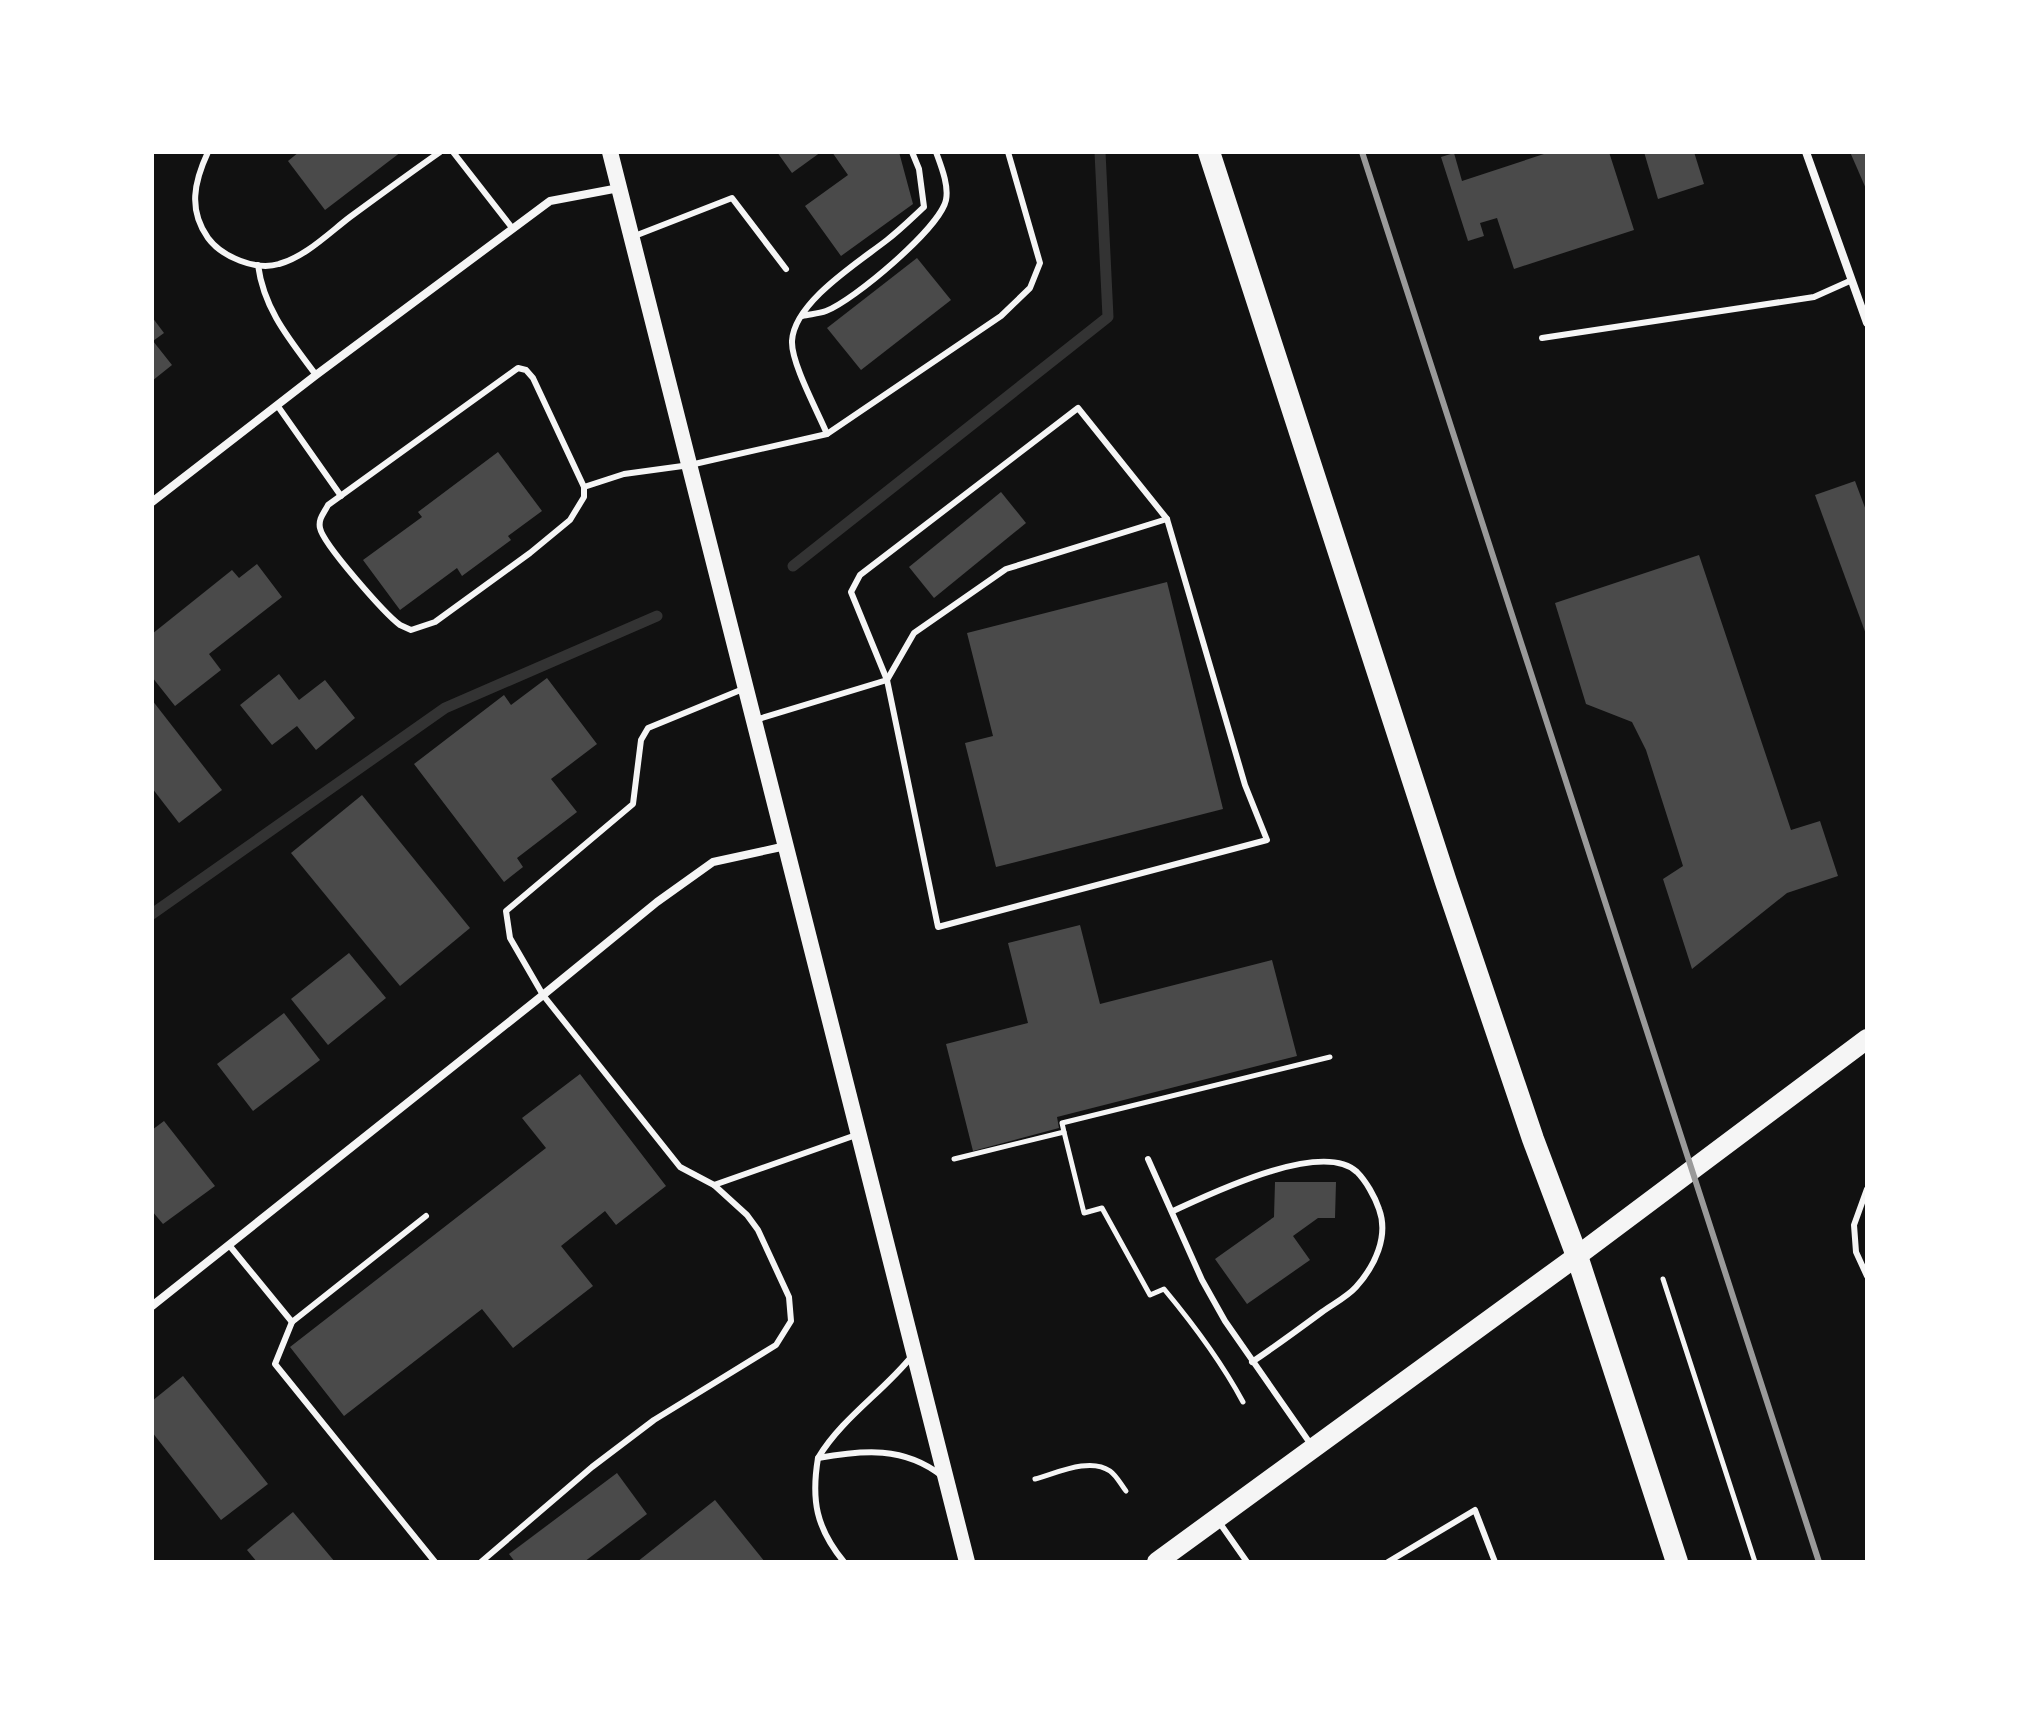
<svg xmlns="http://www.w3.org/2000/svg" width="2019" height="1714" font-family="Arial,sans-serif">
	<style>
		.lines { fill: none; stroke-linecap: round; stroke-linejoin: round }
		.stream { stroke: #333; stroke-width: 11 }
		.building { fill: #4a4a4a }
		.path { stroke: #f5f5f5; stroke-width: 5 }
		.service { stroke: #f5f5f5; stroke-width: 6 }
		.minor { stroke: #f5f5f5; stroke-width: 8 }
		.secondary { stroke: #f5f5f5; stroke-width: 16 }
		.primary { stroke: #f5f5f5; stroke-width: 20 }
		.trunk { stroke: #f5f5f5; stroke-width: 22 }
		.rail { stroke: #9a9a9a; stroke-width: 6 }
	</style>
	<rect width="100%" height="100%" fill="#111"/>
	<g class="lines">
		<g class="stream">
			<polyline points="793,566 1108,317 1100,152"/>
			<polyline points="152,914 445,708 657,616"/>
		</g>
	</g>
	<g class="building">
		<polygon points="299,152 401,152 325,210 288,161"/>
		<polygon points="777,152 821,152 792,173"/>
		<polygon points="832,152 899,152 913,204 841,256 805,206 848,175"/>
		<polygon points="1550,152 1609,152 1634,230 1514,269 1497,218 1480,223 1484,236 1468,241 1441,157 1454,153 1462,181"/>
		<polygon points="1644,152 1694,152 1704,184 1658,199"/>
		<polygon points="1850,152 1867,152 1867,191"/>
		<polygon points="917,258 951,300 861,370 827,328"/>
		<polygon points="152,317 164,333 153,341 172,365 152,381"/>
		<polygon points="498,452 542,511 508,536 511,540 462,576 457,568 400,610 363,560 422,517 418,512"/>
		<polygon points="1855,481 1867,513 1867,637 1815,495"/>
		<polygon points="1001,492 1026,523 934,598 909,567"/>
		<polygon points="1699,555 1791,830 1820,821 1838,876 1787,893 1692,969 1663,879 1683,866 1646,750 1632,722 1586,704 1555,603"/>
		<polygon points="257,564 282,597 209,654 221,670 175,706 152,677 152,634 232,570 239,578"/>
		<polygon points="1167,582 1223,809 996,867 965,743 993,736 967,633"/>
		<polygon points="279,674 299,700 325,680 355,718 316,750 297,726 272,745 240,705"/>
		<polygon points="547,678 597,744 551,779 577,812 517,858 523,867 504,882 414,764 504,695 511,705"/>
		<polygon points="152,700 222,790 179,823 152,788"/>
		<polygon points="362,795 470,928 400,986 291,853"/>
		<polygon points="1080,925 1100,1004 1272,960 1297,1056 1057,1117 1059,1128 973,1151 946,1044 1028,1023 1008,943"/>
		<polygon points="349,953 386,998 328,1045 291,999"/>
		<polygon points="284,1013 320,1060 253,1111 217,1064"/>
		<polygon points="580,1074 666,1186 616,1225 605,1211 561,1246 593,1286 513,1348 482,1309 344,1416 290,1347 546,1148 522,1118"/>
		<polygon points="164,1121 215,1186 163,1224 152,1211 152,1130"/>
		<polygon points="1275,1182 1336,1182 1335,1218 1318,1218 1293,1236 1310,1260 1247,1304 1215,1259 1274,1217"/>
		<polygon points="183,1376 268,1484 221,1520 152,1432 152,1401"/>
		<polygon points="617,1473 647,1514 584,1562 515,1562 509,1554"/>
		<polygon points="715,1500 765,1562 637,1562"/>
		<polygon points="293,1512 335,1562 257,1562 247,1550"/>
	</g>
	<g class="lines">
		<g class="path">
			<path d="M1064,1132L1084,1213L1102,1208L1150,1295L1164,1289C1194,1325 1221,1361 1243,1402"/>
			<polyline points="954,1159 1064,1132 1062,1123 1330,1057"/>
			<polyline points="1663,1279 1755,1562"/>
			<path d="M1035,1479C1057,1473 1090,1457 1110,1471C1117,1476 1121,1485 1126,1491"/>
		</g>
		<g class="service">
			<path d="M208,152C194,182 188,210 208,238C222,257 256,271 279,264C305,257 329,233 350,217C380,195 410,173 440,152"/>
			<polyline points="453,152 513,229"/>
			<polyline points="632,237 732,198 786,269"/>
			<path d="M258,265C264,310 290,340 316,375"/>
			<path d="M802,316C809,314 818,314 826,311C853,301 940,228 946,200C949,185 941,166 936,152"/>
			<polyline points="1542,338 1814,297 1852,280"/>
			<path d="M518,368L526,370L533,378L584,487V497L570,520L530,553L435,622L411,630L400,625C385,614 323,544 320,528C318,519 324,513 328,505Z"/>
			<polyline points="277,405 341,496"/>
			<path d="M827,434C818,412 791,363 792,341C794,302 859,262 887,240C900,230 912,218 924,207L919,169L912,152"/>
			<polyline points="584,487 624,474 690,465 827,434 1001,316 1030,288 1040,263 1008,152"/>
			<polyline points="887,680 851,592 860,575 1078,408 1167,519"/>
			<polyline points="755,720 887,680 938,927 1267,840 1245,785 1167,519 1006,569 914,633 887,680"/>
			<polyline points="1148,1159 1202,1280 1225,1321 1312,1446"/>
			<polyline points="714,1185 856,1135"/>
			<polyline points="1867,1189 1854,1225 1856,1252 1867,1276"/>
			<path d="M1173,1211C1210,1194 1322,1139 1357,1172C1366,1181 1375,1197 1379,1209C1389,1236 1375,1266 1356,1287C1347,1297 1333,1304 1322,1312C1299,1329 1276,1346 1252,1362"/>
			<polyline points="229,1245 292,1322 426,1216"/>
			<polyline points="292,1322 275,1364 435,1562"/>
			<path d="M912,1356C883,1392 842,1418 818,1458C863,1450 904,1446 942,1476"/>
			<path d="M818,1458C811,1500 816,1528 844,1562"/>
			<polyline points="1219,1522 1247,1562"/>
			<polyline points="481,1562 592,1467 654,1420 776,1345 791,1321 789,1297 758,1230 747,1215 714,1185 680,1167 543,995 510,938 506,911 633,804 641,740 648,728 743,689"/>
			<polyline points="1388,1562 1475,1510 1495,1562"/>
		</g>
		<g class="minor">
			<polyline points="1806,152 1867,323"/>
			<polyline points="152,502 316,375 550,201 619,188"/>
			<polyline points="152,1306 543,995 657,902 713,862 786,846"/>
		</g>
		<polyline class="secondary" points="610,152 967,1562"/>
		<polyline class="primary" points="1157,1562 1577,1256 1867,1039"/>
		<polyline class="trunk" points="1209,152 1446,882 1533,1139 1577,1256 1677,1562"/>
		<polyline class="rail" points="1362,152 1819,1562"/>
	</g>
	<rect width="2019" height="1714" fill="none" stroke="#ffffff" stroke-width="308"/>
</svg>
